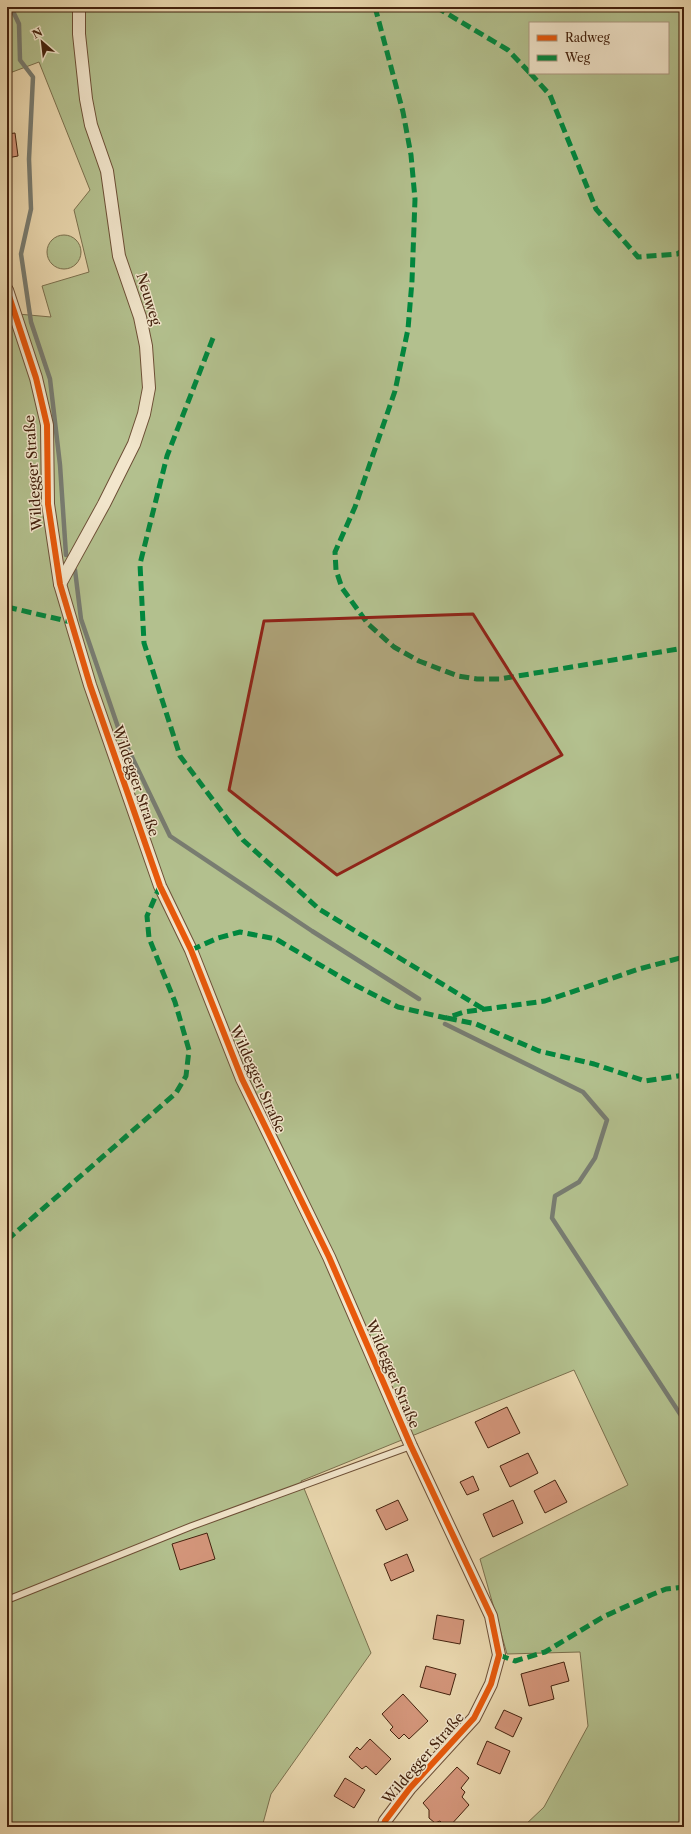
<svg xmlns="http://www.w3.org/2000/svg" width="691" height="1834" font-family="'Libre Caslon Text',serif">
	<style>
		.green { fill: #b3c08e; stroke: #7b704e; fill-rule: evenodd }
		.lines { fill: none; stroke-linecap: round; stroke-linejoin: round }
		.stream { stroke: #787c71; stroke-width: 4.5 }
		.building { fill: #d4967b; stroke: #43210d }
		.service-casing { stroke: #6d4f36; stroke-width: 8 }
		.minor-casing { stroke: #6d4f36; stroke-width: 14 }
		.service { stroke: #f2e6cc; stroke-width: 6 }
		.minor { stroke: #f2e6cc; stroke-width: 12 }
		.quiet { stroke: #00873e; stroke-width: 5; stroke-dasharray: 10 5; stroke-linecap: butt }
		.cycleway-casing { stroke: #f2e6cc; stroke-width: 8 }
		.cycleway { stroke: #e8590c; stroke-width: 6 }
		.marked { fill: #8f2418; fill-opacity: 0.2; stroke: #8f2418; stroke-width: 3; stroke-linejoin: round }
		.labels { text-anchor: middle; stroke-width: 3; stroke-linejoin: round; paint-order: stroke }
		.street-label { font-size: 14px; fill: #43210d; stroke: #f2e6cc }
	</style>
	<rect width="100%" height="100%" fill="#ebd9b0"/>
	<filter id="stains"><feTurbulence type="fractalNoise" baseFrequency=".005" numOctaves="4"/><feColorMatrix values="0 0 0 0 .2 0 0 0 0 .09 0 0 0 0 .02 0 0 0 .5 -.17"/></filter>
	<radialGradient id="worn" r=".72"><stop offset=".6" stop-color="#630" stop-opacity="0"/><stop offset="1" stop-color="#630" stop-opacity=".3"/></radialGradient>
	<g class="green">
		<path d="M7,7H684V1827H523L544,1807L588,1726L580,1652L507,1654L480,1559L628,1485L574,1370L301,1481L371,1653L271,1794L262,1827H7V313L51,317L42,286L89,272L74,210L90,190L39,62L7,74ZM530,23H668V73H530Z"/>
		<circle cx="64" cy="252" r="17"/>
	</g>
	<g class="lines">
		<g class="stream">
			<polyline points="11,7 19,24 20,60 33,77 29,159 31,209 21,254 31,322 50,379 60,465 66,555"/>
			<polyline points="75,570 81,619 119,730 170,836 312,931 419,999"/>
			<polyline points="445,1024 583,1092 607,1120 595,1158 579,1182 555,1196 552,1218 684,1420"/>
		</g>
	</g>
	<g class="building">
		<polygon points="15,133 18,156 7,158 9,179 7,179 7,134"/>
		<polygon points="507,1407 520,1433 488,1448 475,1422"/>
		<polygon points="528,1453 538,1473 510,1487 500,1466"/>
		<polygon points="473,1476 479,1490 467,1495 460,1482"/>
		<polygon points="555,1480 567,1502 545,1513 534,1491"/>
		<polygon points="398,1500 408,1520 386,1530 376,1510"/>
		<polygon points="513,1500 523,1523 493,1537 483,1514"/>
		<polygon points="207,1533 215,1559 180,1570 172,1544"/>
		<polygon points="407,1554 414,1571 391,1581 384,1564"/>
		<polygon points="437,1615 464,1620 460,1644 433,1639"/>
		<polygon points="564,1662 569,1681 551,1686 554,1699 529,1706 521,1674"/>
		<polygon points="426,1666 456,1674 450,1695 420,1687"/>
		<polygon points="403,1694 428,1721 409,1739 404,1734 399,1739 390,1730 393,1727 382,1714"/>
		<polygon points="504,1710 522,1718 513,1737 495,1728"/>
		<polygon points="370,1739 391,1759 376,1775 366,1766 362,1769 349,1757 357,1747 360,1750"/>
		<polygon points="487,1741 510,1751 500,1774 477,1764"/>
		<polygon points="457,1767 469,1778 461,1788 465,1792 462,1797 469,1805 449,1827 446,1827 440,1821 435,1823 429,1818 429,1810 423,1803"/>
		<polygon points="345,1778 365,1790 354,1808 334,1796"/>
	</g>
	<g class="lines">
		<defs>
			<polyline id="service" points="7,1600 192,1526 411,1446"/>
			<g id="minor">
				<polyline points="7,290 36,378 47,425 48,504 60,584 90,685 160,886 191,950 242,1079 329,1257 411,1446 491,1616 499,1655 491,1684 474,1718 410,1788 385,1821 383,1827"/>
				<polyline points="60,584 104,504 134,444 144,414 149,388 146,346 140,317 119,256 107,171 91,125 86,99 79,34 79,7"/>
			</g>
		</defs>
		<use href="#service" class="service-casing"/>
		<use href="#minor" class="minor-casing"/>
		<use href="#service" class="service"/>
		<use href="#minor" class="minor"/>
		<g class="quiet">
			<polyline points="375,7 403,112 411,155 415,199 412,281 408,329 395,391 355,507 335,552 336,570 342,588 368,624 394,647 419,661 458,676 477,679 500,679 684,648"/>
			<polyline points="436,7 508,50 530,73"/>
			<polyline points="530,73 550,95 596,209 638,257 677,254 684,250"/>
			<polyline points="213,338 167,456 140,564 144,643 180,756 243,840 319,909 485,1010"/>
			<polyline points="7,607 71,622"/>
			<polyline points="191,950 218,938 240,932 276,939 349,982 398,1007 446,1018 464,1012 545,1001 639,969 684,957"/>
			<polyline points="447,1018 476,1024 539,1051 594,1064 645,1081 684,1075"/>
			<polyline points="7,1240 176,1093 186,1076 189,1050 175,1002 149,938 147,916 160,886"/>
			<polyline points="499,1655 515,1661 545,1652 603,1617 651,1595 666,1589 684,1587"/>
		</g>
		<defs>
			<polyline id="cycleway" points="7,290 36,378 47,425 48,504 60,584 90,685 160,886 191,950 242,1079 329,1257 411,1446 491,1616 499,1655 491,1684 474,1718 410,1788 385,1821 383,1827"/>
		</defs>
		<use href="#cycleway" class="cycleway-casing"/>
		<use href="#cycleway" class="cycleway"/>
	</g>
	<path class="marked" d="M473,614L562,755L337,875L229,790L264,621Z"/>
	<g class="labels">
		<g class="street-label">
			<text transform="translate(149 299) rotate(73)" y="5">Neuweg</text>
			<text transform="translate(33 473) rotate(-94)" y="5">Wildegger Straße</text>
			<text transform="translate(136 781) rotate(71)" y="5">Wildegger Straße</text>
			<text transform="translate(258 1079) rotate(66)" y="5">Wildegger Straße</text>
			<text transform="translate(393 1374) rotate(67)" y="5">Wildegger Straße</text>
			<text transform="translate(423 1758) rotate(-49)" y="5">Wildegger Straße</text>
		</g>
	</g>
	<rect width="691" height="1834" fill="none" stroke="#ebd9b0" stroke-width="24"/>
	<rect x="8" y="8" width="675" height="1818" fill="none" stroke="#43210d" stroke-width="2"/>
	<rect x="12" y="12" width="667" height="1810" fill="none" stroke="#43210d"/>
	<rect x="529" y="22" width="140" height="52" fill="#f2e6cc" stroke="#ac9780"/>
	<rect x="537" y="35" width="20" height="6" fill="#e8590c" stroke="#ac9780"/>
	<text x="565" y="42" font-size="12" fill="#43210d">Radweg</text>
	<rect x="537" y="55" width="20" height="6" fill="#00873e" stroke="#ac9780"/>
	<text x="565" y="62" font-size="12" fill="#43210d">Weg</text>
	<g transform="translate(42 42) rotate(332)" stroke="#f2e6cc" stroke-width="3" paint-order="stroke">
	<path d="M0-3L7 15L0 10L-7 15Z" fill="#43210d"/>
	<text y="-6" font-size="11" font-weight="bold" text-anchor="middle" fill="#43210d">N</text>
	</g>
	<rect width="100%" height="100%" filter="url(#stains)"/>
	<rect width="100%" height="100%" fill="url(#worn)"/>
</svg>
